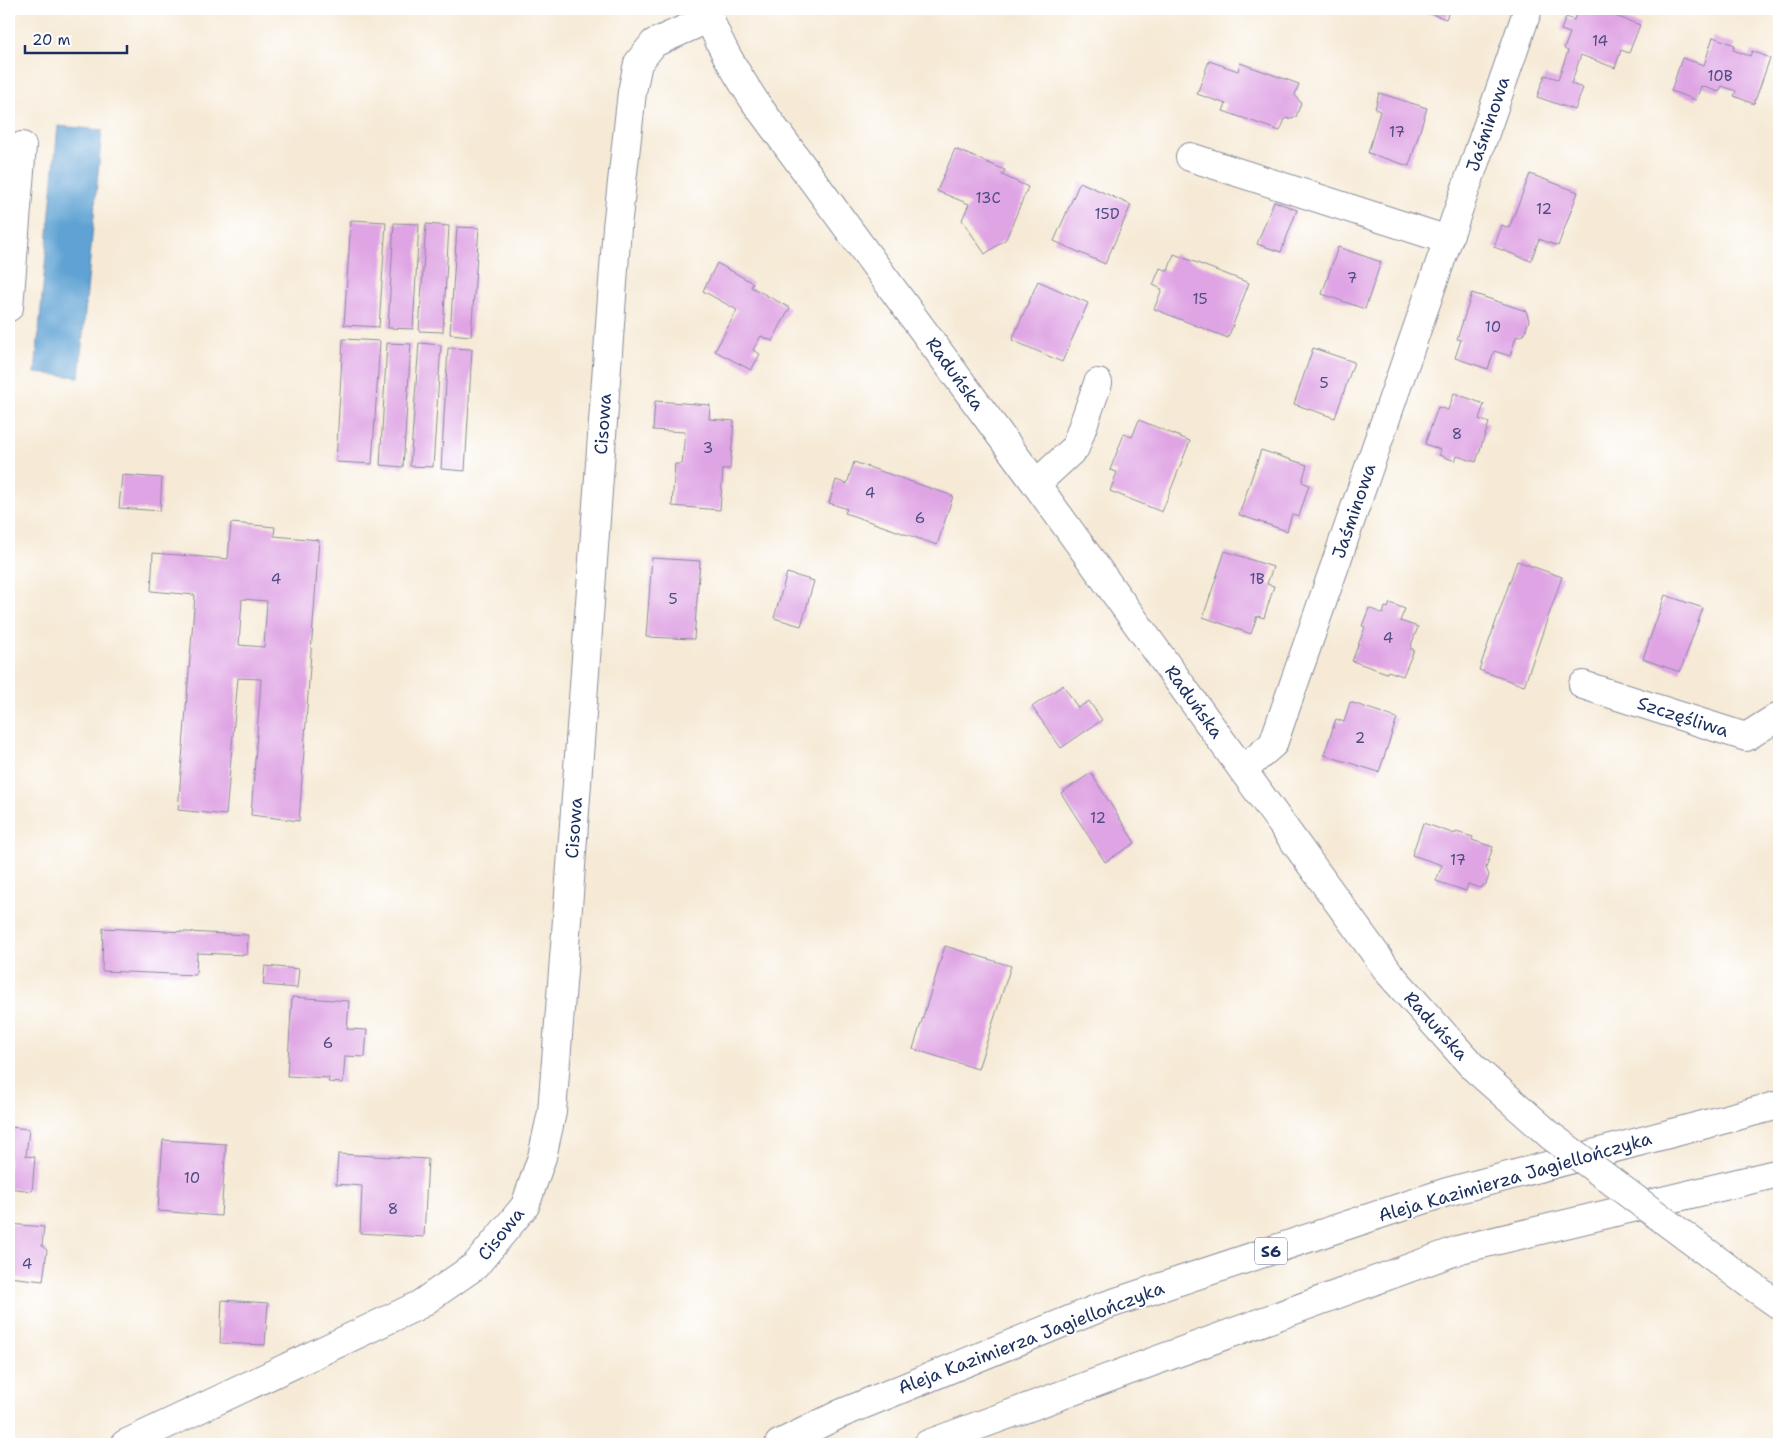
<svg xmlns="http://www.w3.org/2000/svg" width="1788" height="1453" font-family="'Shantell Sans',sans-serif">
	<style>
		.water { fill: #5fa2d3; stroke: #3d6898 }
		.building { fill: #dfa4e4; fill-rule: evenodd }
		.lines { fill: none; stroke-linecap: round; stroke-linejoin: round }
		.minor-casing { stroke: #888c9a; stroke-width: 30 }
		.highway-casing { stroke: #888c9a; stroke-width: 30 }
		.minor { stroke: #fff; stroke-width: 28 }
		.highway { stroke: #fff; stroke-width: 28 }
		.minor-bridge-casing { stroke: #888c9a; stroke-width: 30; stroke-linecap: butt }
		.minor-bridge { stroke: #fff; stroke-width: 28 }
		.labels { text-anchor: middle; stroke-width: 4; stroke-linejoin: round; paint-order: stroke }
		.number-label { font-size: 15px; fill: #4c4c80 }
		.shield { fill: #fff; stroke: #5f6d8e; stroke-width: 1 }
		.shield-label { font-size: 16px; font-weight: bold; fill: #1b2f5e }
		.street-label { font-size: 18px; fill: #1b2f5e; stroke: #fff }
	</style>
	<rect width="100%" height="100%" fill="#fff"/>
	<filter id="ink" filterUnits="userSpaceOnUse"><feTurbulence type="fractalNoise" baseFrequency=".02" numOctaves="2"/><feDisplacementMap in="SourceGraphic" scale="10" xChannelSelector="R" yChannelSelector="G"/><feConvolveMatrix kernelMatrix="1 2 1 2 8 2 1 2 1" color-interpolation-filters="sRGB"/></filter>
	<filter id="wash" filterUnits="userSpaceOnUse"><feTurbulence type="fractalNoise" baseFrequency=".0096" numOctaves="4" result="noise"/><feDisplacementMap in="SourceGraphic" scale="20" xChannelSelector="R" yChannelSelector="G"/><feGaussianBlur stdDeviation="1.12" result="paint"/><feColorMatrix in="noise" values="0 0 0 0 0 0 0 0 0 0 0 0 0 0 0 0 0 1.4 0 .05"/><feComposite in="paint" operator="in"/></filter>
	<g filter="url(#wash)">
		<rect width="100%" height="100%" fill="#f6ead6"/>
		<polygon class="water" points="58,126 102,130 79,377 35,373"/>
		<g id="blocks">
			<g class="building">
				<polygon points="1417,9 1450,9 1446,19"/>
				<polygon points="1578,9 1614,9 1615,16 1640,25 1629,53 1621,50 1615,68 1581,55 1571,84 1583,88 1575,110 1537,97 1545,75 1558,79 1568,51 1564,49 1570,33 1561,30 1566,17 1574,20"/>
				<polygon points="1713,37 1735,45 1733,50 1750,56 1752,51 1770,58 1754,104 1734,96 1736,91 1722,86 1719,92 1701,86 1696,100 1671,91 1682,58 1704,65"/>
				<polygon points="1209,61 1238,71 1240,63 1299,84 1295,95 1301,103 1296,117 1285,119 1280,131 1223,111 1226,104 1197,94"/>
				<polygon points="1379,93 1427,108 1409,166 1368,153 1380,111 1375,109"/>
				<polygon points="955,149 1005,170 1002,175 1028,187 1006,239 985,254 962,220 969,204 937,191"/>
				<polygon points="1530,174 1578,192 1558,246 1539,239 1531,261 1494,247 1502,225 1509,228"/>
				<polygon points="1080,182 1131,205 1105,264 1054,241"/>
				<polygon points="1274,201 1297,210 1281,252 1257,244"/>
				<polygon points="351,220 386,222 379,327 344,325"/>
				<polygon points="394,223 419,224 413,329 388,328"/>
				<polygon points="426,224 449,226 443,332 419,331"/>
				<polygon points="457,227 479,228 471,336 450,334"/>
				<polygon points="1338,247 1381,262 1365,309 1322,294"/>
				<polygon points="1174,254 1249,283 1228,338 1154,309 1162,289 1153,285 1160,268 1168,271"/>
				<polygon points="717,263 753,283 751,287 790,308 772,341 761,336 753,350 760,354 751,370 715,351 737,310 703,291"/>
				<polygon points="1038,281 1088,303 1062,362 1012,340"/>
				<polygon points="1472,293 1526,311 1529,320 1524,335 1516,337 1510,356 1494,351 1488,369 1455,358 1461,340 1457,339"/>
				<polygon points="343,339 380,341 372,464 336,462"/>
				<polygon points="387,343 411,344 403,467 380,465"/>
				<polygon points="419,343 441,345 433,467 410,466"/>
				<polygon points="448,348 472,349 465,471 441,469"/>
				<polygon points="1313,348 1354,362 1335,418 1294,404"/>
				<polygon points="1454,393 1484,404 1479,419 1489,423 1476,462 1457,456 1455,461 1439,455 1441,450 1425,444 1438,407 1448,410"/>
				<polygon points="655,401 710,405 709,419 734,421 730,469 723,469 720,510 672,506 675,464 682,464 685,432 653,430"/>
				<polygon points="1139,420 1190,441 1162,512 1110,491 1117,472 1110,470 1124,434 1132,437"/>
				<polygon points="1261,450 1307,465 1302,482 1309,485 1299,516 1292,514 1287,531 1239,515"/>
				<polygon points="854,462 953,496 937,545 845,513 847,509 829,503 836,480 847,484"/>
				<polygon points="122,475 162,478 160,511 119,508"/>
				<path d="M231,523L275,527L274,536L319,540L299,821L251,815L261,679L238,678L226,815L178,810L195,595L151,591L153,553L228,559ZM242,599L267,601L264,647L239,645Z"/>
				<polygon points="1225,551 1273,567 1267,584 1274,586 1264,618 1257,616 1251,634 1203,617"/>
				<polygon points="652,558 700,561 694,639 646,637"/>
				<polygon points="1517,561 1562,577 1524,686 1479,670"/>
				<polygon points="787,573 814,581 801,626 774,618"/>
				<polygon points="1665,595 1703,608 1680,672 1643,659"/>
				<polygon points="1390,603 1405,609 1400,621 1418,627 1410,648 1414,650 1403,676 1388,671 1387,673 1352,661 1365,627 1362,626 1369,608 1383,614 1385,607 1388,608"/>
				<polygon points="1063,685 1078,708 1089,701 1102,720 1061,748 1032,707"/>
				<polygon points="1350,702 1397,718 1379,772 1324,755 1336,719 1344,722"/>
				<polygon points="1091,773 1135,843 1105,862 1061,793"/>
				<polygon points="1423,823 1455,834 1456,832 1473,837 1472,840 1493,847 1486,868 1489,875 1486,884 1480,888 1468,884 1466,891 1436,881 1442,865 1412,855"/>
				<polygon points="103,928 248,935 247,955 197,953 196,975 102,971"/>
				<polygon points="945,946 1011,966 978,1069 913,1049"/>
				<polygon points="265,966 299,969 297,988 263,985"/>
				<polygon points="292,997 349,1001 347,1029 367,1030 365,1057 345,1056 343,1083 328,1082 329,1078 287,1076"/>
				<polygon points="9,1127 29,1129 26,1156 35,1157 32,1191 9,1188"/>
				<polygon points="163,1140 226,1144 221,1216 158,1211"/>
				<polygon points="338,1154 428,1159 424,1237 360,1233 362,1186 336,1184"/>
				<polygon points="9,1224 44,1227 42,1246 47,1250 43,1281 9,1277"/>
				<polygon points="222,1300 268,1303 265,1345 220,1343"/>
				<polygon points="9,1344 14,1344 12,1361 14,1362 11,1398 9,1398"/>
			</g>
		</g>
	</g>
	<g filter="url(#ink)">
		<use href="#blocks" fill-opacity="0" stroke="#888c9a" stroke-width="1"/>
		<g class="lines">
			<defs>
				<g id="minor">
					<path d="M707,9C716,42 737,73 755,102L1036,484L1390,974L1473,1067"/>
					<polyline points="1190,157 1448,240"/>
					<polyline points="9,307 22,146"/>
					<polyline points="1036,484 1075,448 1098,383"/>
					<polyline points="1583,685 1746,737 1779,716"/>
					<polyline points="1243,770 1273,744 1528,9"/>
					<polyline points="1752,1286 1779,1305"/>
					<polyline points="125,1444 419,1305 475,1266 525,1206 542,1157 552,1112 569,894 617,227 632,92 638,63 654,43 710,18"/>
				</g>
				<g id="highway">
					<polyline points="779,1444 840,1414 1104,1306 1447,1192 1779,1105"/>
					<polyline points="928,1444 1461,1249 1779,1173"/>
				</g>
			</defs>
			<use href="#minor" class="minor-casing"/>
			<use href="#highway" class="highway-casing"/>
			<use href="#minor" class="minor"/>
			<use href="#highway" class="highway"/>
			<defs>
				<polyline id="minor-bridge" points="1473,1067 1551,1136 1752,1286"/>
			</defs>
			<use href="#minor-bridge" class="minor-bridge-casing"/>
			<use href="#minor-bridge" class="minor-bridge"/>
		</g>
	</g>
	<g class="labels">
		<g class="number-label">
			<text x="1600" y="46">14</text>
			<text x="1720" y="81">10B</text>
			<text x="1397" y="137">17</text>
			<text x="988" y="203">13C</text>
			<text x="1544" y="214">12</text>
			<text x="1107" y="219">15D</text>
			<text x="1352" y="283">7</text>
			<text x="1200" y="304">15</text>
			<text x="1493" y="332">10</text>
			<text x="1324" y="388">5</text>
			<text x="1457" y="439">8</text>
			<text x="708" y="453">3</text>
			<text x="870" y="498">4</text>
			<text x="920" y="523">6</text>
			<text x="276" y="584">4</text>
			<text x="1257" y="584">1B</text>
			<text x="673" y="604">5</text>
			<text x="1388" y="643">4</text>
			<text x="1360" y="743">2</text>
			<text x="1098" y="823">12</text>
			<text x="1458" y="865">17</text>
			<text x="328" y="1048">6</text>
			<text x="192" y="1183">10</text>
			<text x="393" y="1214">8</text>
			<text x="27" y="1269">4</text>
		</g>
		<rect class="shield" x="1255" y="1237.5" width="32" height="27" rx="4"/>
		<g class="shield-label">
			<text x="1271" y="1257">S6</text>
		</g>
		<g class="street-label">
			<text transform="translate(1488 124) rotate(-71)" y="6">Jaśminowa</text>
			<text transform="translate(955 374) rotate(54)" y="6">Raduńska</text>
			<text transform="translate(603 424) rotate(-86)" y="6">Cisowa</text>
			<text transform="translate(1354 511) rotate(-71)" y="6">Jaśminowa</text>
			<text transform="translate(1194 702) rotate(54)" y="6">Raduńska</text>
			<text transform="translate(1683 717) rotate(18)" y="6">Szczęśliwa</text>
			<text transform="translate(574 828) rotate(-86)" y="6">Cisowa</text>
			<text transform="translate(1436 1026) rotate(48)" y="6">Raduńska</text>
			<text transform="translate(1515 1177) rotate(-16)" y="6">Aleja Kazimierza Jagiellończyka</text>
			<text transform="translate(501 1234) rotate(-51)" y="6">Cisowa</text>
			<text transform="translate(1031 1338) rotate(-21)" y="6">Aleja Kazimierza Jagiellończyka</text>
		</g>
	</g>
	<rect width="1788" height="1453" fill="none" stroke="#fff" stroke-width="30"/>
	<path d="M25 45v8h102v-8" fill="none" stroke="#1b2f5e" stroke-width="2.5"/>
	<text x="32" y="45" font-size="15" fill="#1b2f5e" stroke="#ffffff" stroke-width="4" paint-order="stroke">20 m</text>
</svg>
